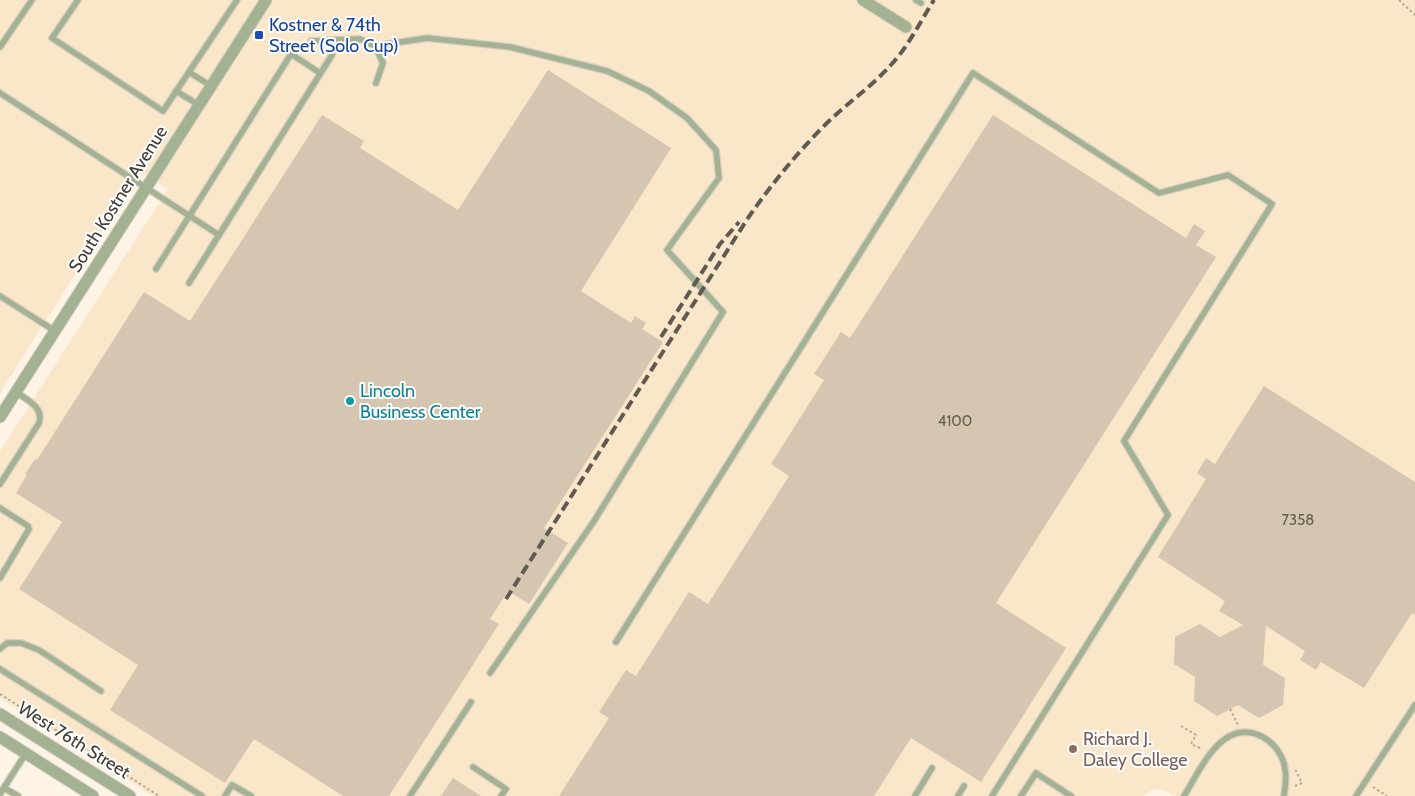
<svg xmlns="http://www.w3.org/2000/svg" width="1415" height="796" font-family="Cabin,sans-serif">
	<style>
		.built { fill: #fae6c9 }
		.building { fill: #d4c6b0 }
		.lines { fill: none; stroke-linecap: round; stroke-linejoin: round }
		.service-casing { stroke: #d8cfc2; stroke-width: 8 }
		.minor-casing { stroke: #d8cfc2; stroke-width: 13 }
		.path { stroke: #b2aa9e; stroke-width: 2; stroke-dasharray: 2.5 2.5; stroke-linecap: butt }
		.service { stroke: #a3b293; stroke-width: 5.5 }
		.minor { stroke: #a3b293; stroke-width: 11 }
		.rail { stroke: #605a50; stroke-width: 4; stroke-dasharray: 10 5; stroke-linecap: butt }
		.transit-dot { fill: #1a4fb4; stroke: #fff; stroke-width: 2 }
		.culture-dot { fill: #0f9aa8; stroke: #fff; stroke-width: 2 }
		.education-dot { fill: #8d6e63; stroke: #fff; stroke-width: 2 }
		.labels { text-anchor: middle; stroke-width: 4; stroke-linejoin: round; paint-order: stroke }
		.number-label { font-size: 15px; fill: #665e52 }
		.transit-label { font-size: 18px; fill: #164399; stroke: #fff; text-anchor: start }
		.street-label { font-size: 18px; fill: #423c33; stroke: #fff }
		.culture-label { font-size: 18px; fill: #0d838f; stroke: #fff; text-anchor: start }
		.education-label { font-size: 18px; fill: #785e54; stroke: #fff; text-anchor: start }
	</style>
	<rect width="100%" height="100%" fill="#fdf4e6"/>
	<polygon class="built" points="0,0 1415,0 1415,796 1174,796 1166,791 1158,789 1152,790 1143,796 153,796 0,698 0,451 168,189 140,172 0,393"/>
	<g class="building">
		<polygon points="548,70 671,148 581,291 631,323 635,316 646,323 642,329 663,342 544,528 568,543 529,604 508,591 490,619 499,624 389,796 343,796 254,739 225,783 110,710 138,665 19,589 62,522 16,493 27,475 25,474 35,459 37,460 144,292 190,321 322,115 364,141 360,148 458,210"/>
		<polygon points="993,115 1186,238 1194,224 1205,231 1196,245 1216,257 996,603 1066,648 981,782 911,738 874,796 559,796 609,718 599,712 626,670 636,676 689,592 708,604 789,476 771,464 824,380 814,374 841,332 850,338"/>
		<polygon points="1264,386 1415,482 1415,615 1412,613 1364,688 1321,662 1316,670 1300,660 1305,651 1266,626 1263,665 1285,678 1283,705 1259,718 1238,705 1217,716 1194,701 1195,677 1174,664 1175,637 1200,624 1220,637 1243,625 1219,611 1225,601 1158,557 1206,479 1197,473 1206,458 1215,464"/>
		<polygon points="453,778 481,796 441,796"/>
	</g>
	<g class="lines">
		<defs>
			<g id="service">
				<polyline points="78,0 52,38 163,111 237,0"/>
				<polyline points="916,0 921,3"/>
				<polyline points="311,41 360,39 375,46 383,63 376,83"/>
				<polyline points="375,46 427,38 510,47 607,71 649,91 687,118 716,150 719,178 667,250 723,312 594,521 490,673"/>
				<polyline points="0,47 32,0"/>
				<polyline points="189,72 211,86"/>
				<polyline points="176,91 199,105"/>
				<polyline points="0,93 219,235 332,55"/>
				<polyline points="156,269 291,54 320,73"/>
				<polyline points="189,283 219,235"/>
				<polyline points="0,296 55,331"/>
				<path d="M0,484L39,423C44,407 27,400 16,392"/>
				<polyline points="0,508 28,526 29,529 0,578"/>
				<polyline points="616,642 973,73 1159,193 1228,175 1272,204 1124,441 1168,515 992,796"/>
				<polyline points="0,649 7,643 21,643 39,650 101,691"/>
				<polyline points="0,669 202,796"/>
				<polyline points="473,767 506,789 501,796"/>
				<polyline points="4,788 18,796"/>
				<polyline points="0,794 26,753"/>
				<polyline points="225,796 232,785 251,796"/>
				<polyline points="410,796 471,702"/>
				<polyline points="915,796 932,768"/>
				<polyline points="958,796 964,786"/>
				<polyline points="1021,796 1036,773 1071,796"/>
				<path d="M1184,796C1196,777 1206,753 1225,739C1249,721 1281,741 1285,769C1287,778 1285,787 1284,796"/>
				<polyline points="1356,796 1415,705"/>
			</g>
			<g id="minor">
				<polyline points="863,0 906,27"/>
				<polyline points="0,417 266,0"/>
				<polyline points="0,714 130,796"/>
				<polyline points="0,737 93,796"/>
			</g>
		</defs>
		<use href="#service" class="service-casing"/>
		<use href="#minor" class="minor-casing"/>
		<g class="path">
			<polyline points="1399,0 1415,15"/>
			<polyline points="0,694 159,796"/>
			<polyline points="1230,709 1238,725"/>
			<polyline points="1181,726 1196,735 1191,744 1202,749"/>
			<polyline points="1295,786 1302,783 1295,769"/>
			<polyline points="1373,787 1387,796"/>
		</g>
		<use href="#service" class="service"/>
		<use href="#minor" class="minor"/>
		<g class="rail">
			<polyline points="661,337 720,244 739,222"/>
			<path d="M506,599L748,218C771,185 796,154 825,125C846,104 870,88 890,66C908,47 920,22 934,0"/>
		</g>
	</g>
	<rect class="transit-dot" x="254" y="30" width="10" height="10" rx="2.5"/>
	<circle class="culture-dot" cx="350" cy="401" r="5"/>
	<circle class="education-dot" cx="1073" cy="749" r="5"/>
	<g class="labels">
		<g class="number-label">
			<text x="955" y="426">4100</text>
			<text x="1298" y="525">7358</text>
		</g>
		<g class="transit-label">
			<text x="269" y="31">Kostner &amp; 74th<tspan x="269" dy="21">Street (Solo Cup)</tspan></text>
		</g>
		<g class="street-label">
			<text transform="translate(118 199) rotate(-58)" y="6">South Kostner Avenue</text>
			<text transform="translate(74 740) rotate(32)" y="6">West 76th Street</text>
		</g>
		<g class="culture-label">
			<text x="360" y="397">Lincoln<tspan x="360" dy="21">Business Center</tspan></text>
		</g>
		<g class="education-label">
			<text x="1083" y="745">Richard J.<tspan x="1083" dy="21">Daley College</tspan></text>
		</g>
	</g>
</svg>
